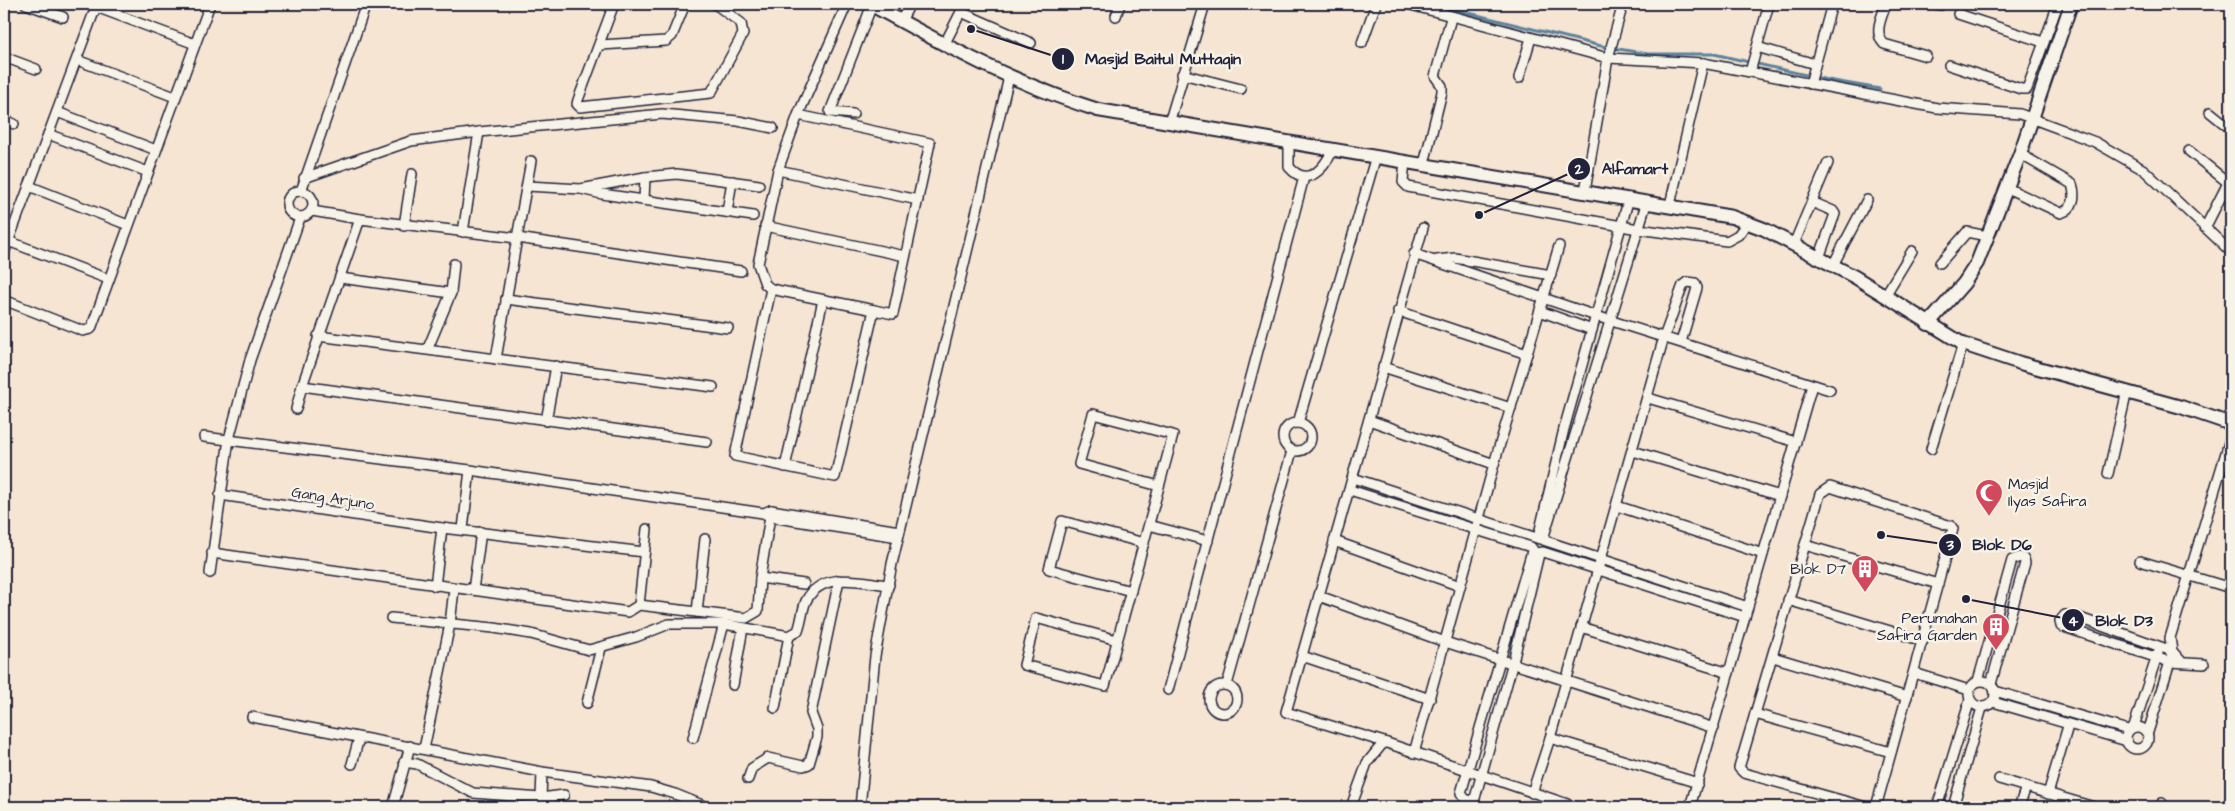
<svg xmlns="http://www.w3.org/2000/svg" width="2235" height="811" font-family="'Architects Daughter',sans-serif">
	<style>
		.lines { fill: none; stroke-linecap: round; stroke-linejoin: round }
		.stream { stroke: #5a829f; stroke-width: 3 }
		.street-casing { stroke: #22223b; stroke-width: 12 }
		.secondary-casing { stroke: #22223b; stroke-width: 16 }
		.street { stroke: #f7f3e8; stroke-width: 9 }
		.secondary { stroke: #f7f3e8; stroke-width: 12 }
		.labels { text-anchor: middle; stroke-width: 5; stroke-linejoin: round; paint-order: stroke }
		.poi-label { font-size: 15px; fill: #22223b; stroke: #f7f3e8; text-anchor: end }
		.street-label { font-size: 15px; fill: #22223b; stroke: #f7f3e8 }
		.leader { fill: none; stroke: #22223b; stroke-width: 2 }
		.callout-dot { fill: #22223b; stroke: #f7f3e8; stroke-width: 2 }
		.mark-label { font-size: 15px; text-anchor: middle; font-weight: bold; fill: #fff }
		.callout-label { font-size: 16px; text-anchor: middle; font-weight: bold; fill: #22223b; stroke: #f7f3e8; stroke-width: 5; stroke-linejoin: round; paint-order: stroke }
	</style>
	<rect width="100%" height="100%" fill="#f5e5d2"/>
	<filter id="ink" filterUnits="userSpaceOnUse"><feTurbulence type="fractalNoise" baseFrequency=".02" numOctaves="2"/><feDisplacementMap in="SourceGraphic" scale="10" xChannelSelector="R" yChannelSelector="G"/><feConvolveMatrix kernelMatrix="1 2 1 2 8 2 1 2 1" color-interpolation-filters="sRGB"/></filter>
	<g filter="url(#ink)">
		<g class="lines">
			<polyline class="stream" points="1433,4 1601,46 1648,54 1714,54 1828,80 1880,89"/>
			<defs>
				<g id="street">
					<polyline points="26,4 63,17"/>
					<polyline points="614,4 578,100 577,104 580,107 711,93 743,34 741,23 715,4"/>
					<polyline points="1407,4 1608,58 1703,63 1937,108 2020,114 2095,142 2144,170 2231,252"/>
					<path d="M1886,4C1882,17 1873,32 1884,44L1926,56"/>
					<polyline points="1936,4 1941,5"/>
					<polyline points="96,7 195,44"/>
					<polyline points="961,12 1031,43"/>
					<polyline points="1958,14 2043,42"/>
					<polyline points="1116,16 1120,4"/>
					<polyline points="901,21 910,4"/>
					<polyline points="1362,43 1376,4"/>
					<polyline points="600,45 666,41 672,36 685,4"/>
					<polyline points="944,45 965,4"/>
					<polyline points="1757,47 1815,64"/>
					<polyline points="4,57 36,69"/>
					<polyline points="77,60 175,97"/>
					<polyline points="1949,65 2021,89 2027,89 2058,4"/>
					<polyline points="1750,72 1769,4"/>
					<polyline points="1182,74 1241,89"/>
					<polyline points="1519,78 1531,38"/>
					<polyline points="1810,84 1832,4"/>
					<polyline points="57,112 156,150"/>
					<polyline points="2210,112 2231,129"/>
					<polyline points="853,114 830,112 872,5"/>
					<polyline points="798,115 930,143 893,314 874,310 835,477 735,456 771,289 765,284 758,264 778,170 798,115 847,4"/>
					<polyline points="4,120 14,124"/>
					<polyline points="1169,123 1205,4"/>
					<polyline points="48,134 148,172"/>
					<path d="M1289,143V167C1308,189 1324,168 1333,150"/>
					<polyline points="2189,151 2231,185"/>
					<polyline points="1405,161 1403,182 1408,187 1638,229 1727,241 1738,235 1748,222"/>
					<polyline points="1424,164 1442,92 1442,86 1435,76 1451,18"/>
					<polyline points="778,170 918,200"/>
					<polyline points="645,177 677,174 759,185"/>
					<polyline points="304,178 411,141 479,132 662,114 738,121 773,128"/>
					<polyline points="29,186 128,225"/>
					<polyline points="527,186 581,189 645,177 644,200"/>
					<path d="M2007,188L2061,213C2074,209 2076,196 2072,184L2020,154"/>
					<polyline points="581,189 602,194 753,216"/>
					<circle cx="300" cy="204" r="13"/>
					<polyline points="301,191 366,4"/>
					<polyline points="1585,191 1608,58 1623,4"/>
					<polyline points="1812,202 1833,211 1835,214 1819,258"/>
					<polyline points="1670,205 1703,63"/>
					<polyline points="312,211 360,219"/>
					<polyline points="727,212 732,181"/>
					<polyline points="404,226 412,174"/>
					<polyline points="765,226 905,256"/>
					<polyline points="1423,228 1286,712 1384,742 1576,807"/>
					<polyline points="2205,228 2231,177"/>
					<polyline points="463,232 479,132"/>
					<polyline points="8,241 108,279"/>
					<polyline points="1794,244 1828,163"/>
					<polyline points="4,253 97,4"/>
					<polyline points="1414,254 1596,316 1830,390"/>
					<polyline points="1437,260 1455,258 1551,275"/>
					<polyline points="1940,263 1967,232 1987,236"/>
					<polyline points="1833,265 1867,200"/>
					<polyline points="340,278 451,293"/>
					<polyline points="771,289 874,310"/>
					<polyline points="1886,294 1912,251"/>
					<polyline points="506,299 728,328"/>
					<polyline points="4,300 83,331 91,329 210,4"/>
					<polyline points="1398,311 1527,354"/>
					<polyline points="1540,311 1592,330"/>
					<polyline points="318,336 713,387"/>
					<polyline points="428,348 451,293 454,264"/>
					<polyline points="496,359 517,238 741,271"/>
					<polyline points="1383,367 1511,408"/>
					<polyline points="302,386 707,442"/>
					<polyline points="1648,398 1796,442"/>
					<polyline points="296,409 302,386 360,219 517,238 531,161"/>
					<polyline points="1369,420 1494,464"/>
					<polyline points="546,421 556,366"/>
					<circle cx="1297" cy="437" r="14"/>
					<polyline points="1298,423 1376,156"/>
					<polyline points="204,437 470,470 763,513 771,517 898,537"/>
					<polyline points="1931,449 1963,344"/>
					<polyline points="1633,451 1780,496"/>
					<polyline points="785,467 823,300"/>
					<polyline points="2108,474 2127,391"/>
					<polyline points="1353,478 1748,607"/>
					<polyline points="1350,490 1531,547 1535,553 1543,552 1745,617"/>
					<polyline points="220,495 442,528 644,552"/>
					<polyline points="1617,506 1763,554"/>
					<polyline points="766,512 771,510 899,531"/>
					<polyline points="1149,525 1208,541"/>
					<polyline points="463,529 470,470"/>
					<polyline points="1538,538 1564,429 1629,198"/>
					<polyline points="1543,539 1647,201"/>
					<polyline points="1334,541 1460,586"/>
					<polyline points="1805,545 1938,584"/>
					<polyline points="1532,551 1461,793 1465,799 1472,801 1475,798 1513,662 1539,554"/>
					<polyline points="212,553 628,612 639,605 647,529"/>
					<polyline points="2140,561 2224,586"/>
					<polyline points="210,573 229,439 250,360 300,218"/>
					<polyline points="760,578 804,584"/>
					<polyline points="435,586 442,528"/>
					<polyline points="473,590 481,532"/>
					<polyline points="1131,591 1049,569 1062,521 1144,543"/>
					<polyline points="1319,596 1445,642 1714,728"/>
					<polyline points="1788,600 1923,641"/>
					<polyline points="639,605 746,618 758,611 760,578 771,510"/>
					<polyline points="697,612 705,539"/>
					<path d="M391,618L494,628L531,634L589,650L636,637L669,624H724L789,636L798,631C802,621 802,610 806,601C822,570 861,582 889,585"/>
					<polyline points="1581,627 1729,673"/>
					<polyline points="1117,640 1036,618 1024,665 1105,686 1173,435 1093,414 1079,464 1159,486"/>
					<polyline points="1302,656 1430,699"/>
					<polyline points="1773,657 1907,697"/>
					<polyline points="2181,661 2172,651 2077,617 2065,615 2060,621 2061,626 2067,628 2170,662 2204,664"/>
					<polyline points="1914,673 1969,690"/>
					<circle cx="1982" cy="694" r="13"/>
					<polyline points="1978,681 2012,560 2020,557 2024,559 2025,563 1991,684"/>
					<circle cx="1223" cy="699" r="14"/>
					<polyline points="733,685 743,628"/>
					<polyline points="1227,685 1292,451"/>
					<polyline points="1168,690 1304,177"/>
					<polyline points="1995,691 2128,730"/>
					<polyline points="1993,702 2127,741"/>
					<polyline points="587,703 601,648"/>
					<polyline points="775,708 789,636"/>
					<polyline points="1755,714 1891,752"/>
					<polyline points="252,717 542,772 651,787 675,794 707,807"/>
					<polyline points="2134,726 2158,653"/>
					<circle cx="2137" cy="738" r="11"/>
					<polyline points="2148,732 2170,662 2172,651 2170,638 2231,436"/>
					<polyline points="693,738 724,624"/>
					<polyline points="1550,738 1698,783"/>
					<polyline points="424,749 450,624 454,589"/>
					<polyline points="1414,753 1494,464 1559,246"/>
					<polyline points="404,762 417,764 473,793 541,798"/>
					<polyline points="352,764 359,738"/>
					<polyline points="542,772 541,798 564,795"/>
					<polyline points="748,779 752,768 768,758 803,766 809,764 817,737 817,729 811,713 839,580"/>
					<polyline points="1999,779 2094,807"/>
					<polyline points="1532,793 1550,738 1664,337 1683,285 1687,282 1695,283 1697,288 1681,342"/>
					<polyline points="2048,794 2068,726"/>
					<polyline points="393,807 410,746"/>
					<polyline points="860,807 875,656 892,564 1009,77"/>
					<polyline points="1351,807 1367,763 1384,742"/>
					<polyline points="1690,807 1812,385"/>
					<polyline points="1866,807 1744,773 1739,768 1820,494 1830,487 1951,526 1953,529 1876,807"/>
					<polyline points="1937,807 1970,700"/>
					<polyline points="1953,807 1982,708"/>
					<polyline points="2019,807 2026,787"/>
					<polyline points="2160,807 2162,803"/>
				</g>
				<g id="secondary">
					<path d="M870,4C944,45 1017,85 1098,110L1732,217L1764,229L1855,277L1963,344L2020,363L2181,407L2231,424"/>
					<polyline points="1928,324 1964,283 1977,263 2020,154 2071,4"/>
				</g>
			</defs>
			<use href="#street" class="street-casing"/>
			<use href="#secondary" class="secondary-casing"/>
			<use href="#street" class="street"/>
			<use href="#secondary" class="secondary"/>
		</g>
	</g>
	<defs>
		<symbol id="mosque-pin" viewBox="-11 -11 22 30"><path d="M0 17L-7.5 6A9.5 9.5 0 1 1 7.5 6Z" fill="#d1495b" stroke="#f7f3e8"/><path d="M3.5-4.9A6 6 0 1 0 3.5 4.9A5 5 0 1 1 3.5-4.9Z" fill="#fff"/></symbol>
		<symbol id="building-pin" viewBox="-11 -11 22 30"><path d="M0 17L-7.5 6A9.5 9.5 0 1 1 7.5 6Z" fill="#d1495b" stroke="#f7f3e8"/><path d="M-4-6H4V6H1V3H-1V6H-4ZM-2.5-4.3h1.7v1.8h-1.7ZM.8-4.3h1.7v1.8H.8ZM-2.5-1h1.7V.8h-1.7ZM.8-1h1.7V.8H.8Z" fill="#fff"/></symbol>
	</defs>
	<g fill-rule="evenodd">
		<use href="#mosque-pin" x="1973" y="477" width="32" height="43"/>
		<use href="#building-pin" x="1849" y="553" width="32" height="43"/>
		<use href="#building-pin" x="1980" y="611" width="32" height="43"/>
	</g>
	<g class="labels">
		<g class="poi-label">
			<text x="2008" y="489" text-anchor="start">Masjid<tspan x="2008" dy="17">Ilyas Safira</tspan></text>
			<text x="1846" y="574">Blok D7</text>
			<text x="1977" y="623">Perumahan<tspan x="1977" dy="17">Safira Garden</tspan></text>
		</g>
		<g class="street-label">
			<text transform="translate(333 498) rotate(9)" y="5">Gang Arjuno</text>
		</g>
	</g>
	<path class="leader" d="M971 29L1063 59M1479 215L1579 169M1881 535L1950 545M1966 599L2073 620"/>
	<g class="callout-dot">
		<circle cx="971" cy="29" r="5"/>
		<circle cx="1479" cy="215" r="5"/>
		<circle cx="1881" cy="535" r="5"/>
		<circle cx="1966" cy="599" r="5"/>
		<circle cx="1063" cy="59" r="12"/>
		<circle cx="1579" cy="169" r="12"/>
		<circle cx="1950" cy="545" r="12"/>
		<circle cx="2073" cy="620" r="12"/>
	</g>
	<g class="mark-label">
		<text x="1063" y="64">1</text>
		<text x="1579" y="174">2</text>
		<text x="1950" y="550">3</text>
		<text x="2073" y="626">4</text>
	</g>
	<g class="callout-label">
		<text x="1163" y="64">Masjid Baitul Muttaqin</text>
		<text x="1635" y="174">Alfamart</text>
		<text x="2002" y="550">Blok D6</text>
		<text x="2124" y="626">Blok D3</text>
	</g>
	<rect width="2235" height="811" fill="none" stroke="#f7f3e8" stroke-width="20"/>
	<rect x="10" y="10" width="2215" height="791" fill="none" stroke="#22223b" stroke-width="2" filter="url(#ink)"/>
</svg>
